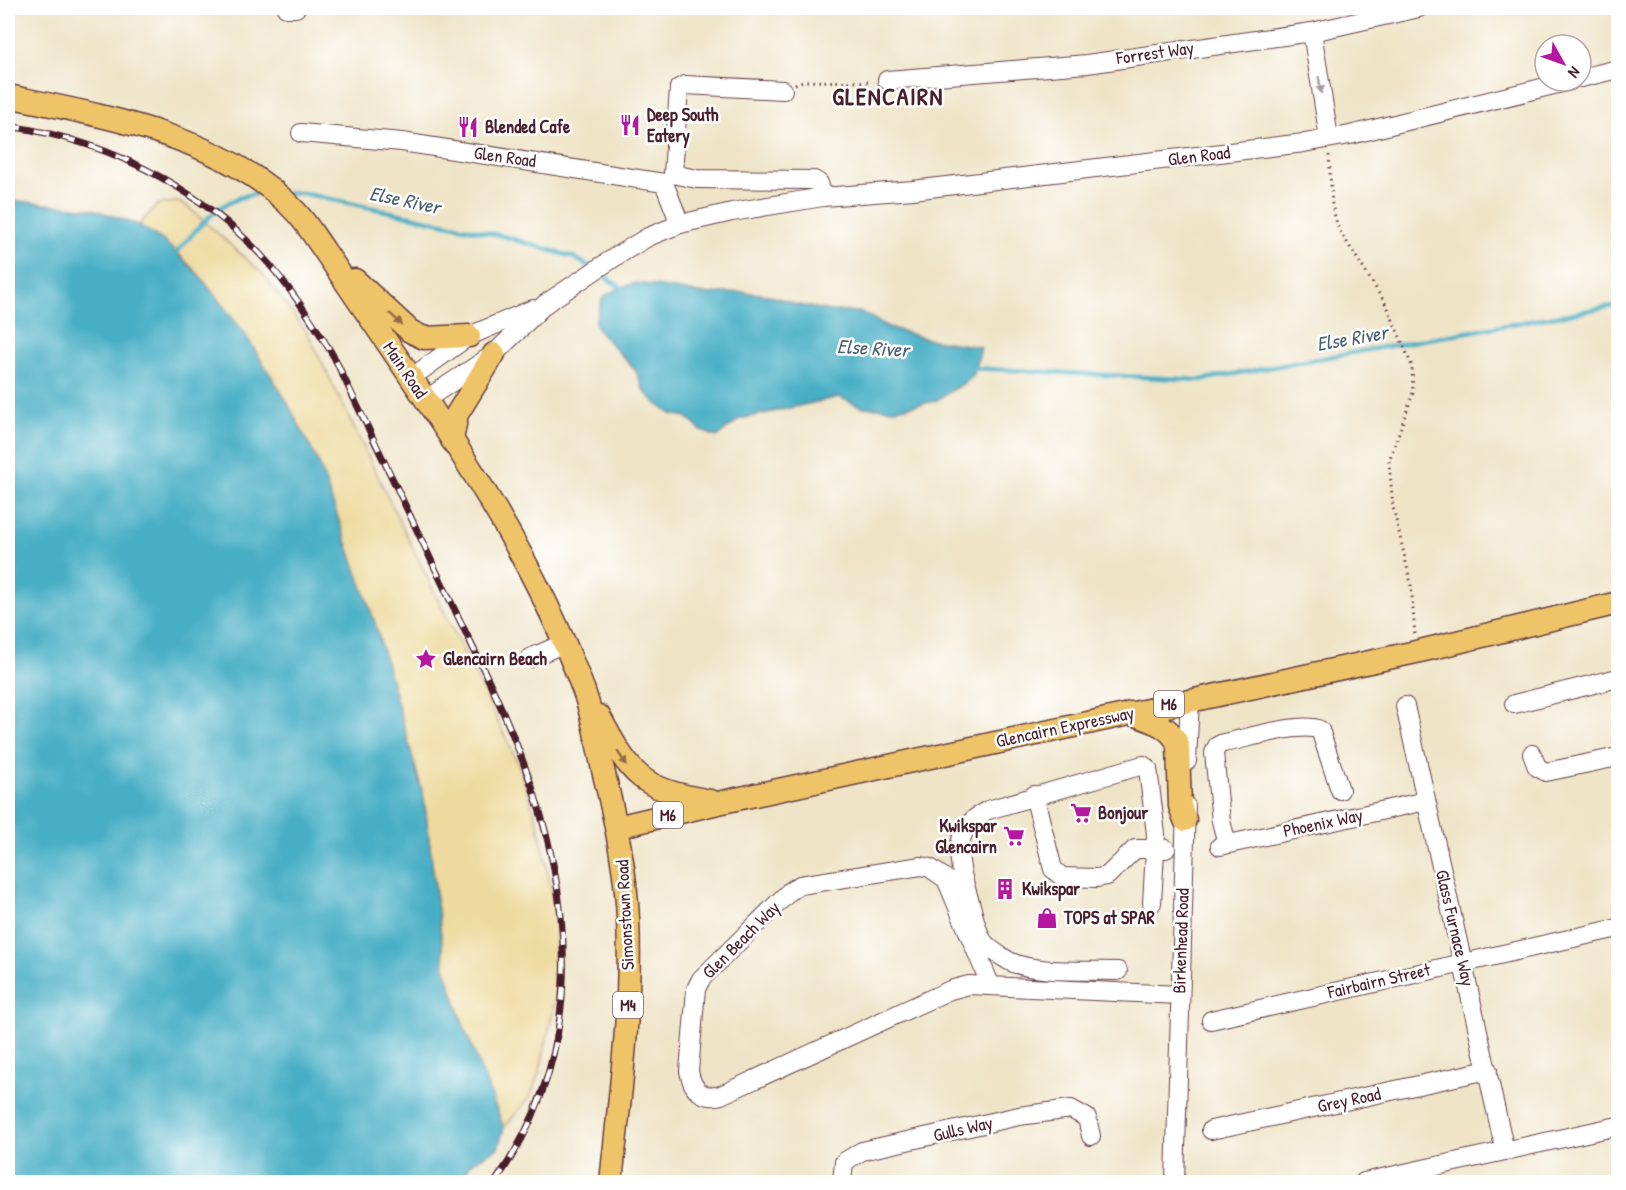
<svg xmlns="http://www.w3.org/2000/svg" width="1626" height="1190" font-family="'Patrick Hand',sans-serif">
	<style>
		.sand { fill: #eeda9e; stroke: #9c7c64; stroke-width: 1.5 }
		.water { fill: #46aec5; stroke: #486678; stroke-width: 1.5 }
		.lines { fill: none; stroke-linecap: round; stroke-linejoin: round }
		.stream { stroke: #46aec5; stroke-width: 4.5 }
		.minor-casing { stroke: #633d43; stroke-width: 20 }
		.major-casing { stroke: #633d43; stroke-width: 25 }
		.path { stroke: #633d43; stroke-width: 3; stroke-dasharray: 1.5 4.5; stroke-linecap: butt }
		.minor { stroke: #fff; stroke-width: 18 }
		.major { stroke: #efc469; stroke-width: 22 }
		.rail-casing { stroke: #4a1f2b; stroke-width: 7 }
		.rail { stroke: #fff; stroke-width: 4.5; stroke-dasharray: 14; stroke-linecap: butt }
		.oneway { fill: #ae9aa0 }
		.oneway2 { fill: #946947 }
		.labels { text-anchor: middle; stroke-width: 5; stroke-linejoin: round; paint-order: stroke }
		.shield { fill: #fff; stroke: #80626b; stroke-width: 1.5 }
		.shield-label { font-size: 16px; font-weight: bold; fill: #4a1f2b }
		.street-label { font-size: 18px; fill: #4a1f2b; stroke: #fff }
		.poi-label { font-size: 18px; font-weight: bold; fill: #4a1f2b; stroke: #fff; text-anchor: start }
		.water-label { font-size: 20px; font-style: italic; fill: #485f70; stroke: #fff }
		.district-label { font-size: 24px; font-weight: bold; letter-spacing: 1.5px; fill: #4a1f2b; stroke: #fff }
	</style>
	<rect width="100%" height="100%" fill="#fff"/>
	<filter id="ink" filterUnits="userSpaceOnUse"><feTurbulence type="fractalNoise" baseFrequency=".0167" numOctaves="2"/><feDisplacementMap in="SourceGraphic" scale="12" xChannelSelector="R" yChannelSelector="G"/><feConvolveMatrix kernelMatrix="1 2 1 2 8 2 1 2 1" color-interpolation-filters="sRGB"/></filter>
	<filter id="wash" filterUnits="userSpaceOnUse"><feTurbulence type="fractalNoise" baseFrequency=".008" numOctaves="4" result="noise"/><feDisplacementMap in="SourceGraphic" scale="24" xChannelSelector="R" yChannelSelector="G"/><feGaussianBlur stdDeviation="1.35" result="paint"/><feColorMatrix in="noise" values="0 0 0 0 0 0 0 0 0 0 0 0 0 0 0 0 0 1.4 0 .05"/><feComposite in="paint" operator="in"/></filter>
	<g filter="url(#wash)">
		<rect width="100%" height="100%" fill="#efe4c8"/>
		<polygon class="sand" points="178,202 188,207 262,273 308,334 517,761 538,823 554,904 559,985 540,1070 530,1097 504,1128 463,1024 445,968 424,798 375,623 319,464 286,400 244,333 199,275 177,252 139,225 158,204"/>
		<g class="water">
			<polygon points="8,200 93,209 139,225 164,241 199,275 244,333 286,400 319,464 375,623 424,798 445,968 463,1024 504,1128 498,1148 471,1163 462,1182 8,1182"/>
			<polygon points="637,283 705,294 741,292 769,295 795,304 830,311 861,312 888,327 927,339 981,347 976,369 969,380 935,401 895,409 862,407 839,397 740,419 717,437 700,430 687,417 671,414 656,403 644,391 636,371 598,330 595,322 603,297 621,287"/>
		</g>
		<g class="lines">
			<g class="stream">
				<polyline points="288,193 302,193 503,236 573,257 590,267"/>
				<path d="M177,252C202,223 223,195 264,193"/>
				<polyline points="599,273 625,290"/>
				<polyline points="971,368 1200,380 1618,305"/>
			</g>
		</g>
	</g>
	<g filter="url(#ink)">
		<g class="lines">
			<defs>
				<g id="minor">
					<polyline points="286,8 296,8"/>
					<polyline points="1312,32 1329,138"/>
					<polyline points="1581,78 1618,69"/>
					<polyline points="887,80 1087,64 1312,32 1419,8"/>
					<polyline points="301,133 402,142 664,183 680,224"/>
					<polyline points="673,174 679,88 685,85 783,90"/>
					<polyline points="673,174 697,179 814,180 819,183 823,197"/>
					<polyline points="411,378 469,336 533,309"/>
					<polyline points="425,400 494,354 545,304 618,255 648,237 680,224 732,212 823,197 913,190 1304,143 1350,135 1570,81"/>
					<polyline points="530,658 565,643"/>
					<polyline points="1514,704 1618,678"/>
					<polyline points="1405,706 1505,1151"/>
					<polyline points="1532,754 1537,767 1546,772 1618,757"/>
					<polyline points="1187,761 1190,700"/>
					<polyline points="1034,795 1053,869 1062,877 1097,878 1107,876 1135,849 1166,849"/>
					<path d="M1227,844L1221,821L1214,753L1217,746L1223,743C1246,739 1301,721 1320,730L1340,790"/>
					<polyline points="1220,846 1426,801"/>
					<path d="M1118,971C1088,970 1035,974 1009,961C1001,956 988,949 983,941C976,930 974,915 970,902C959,866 947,830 988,810L1143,765L1148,769L1156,834L1152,903"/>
					<path d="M990,984L946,879L930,868L921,866L800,885L789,892L701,979L696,989L689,1071C692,1089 702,1100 721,1095L950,990L969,985L1179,995"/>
					<polyline points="1211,1020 1618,928"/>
					<polyline points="1211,1130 1488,1070"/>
					<polyline points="842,1182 844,1162 862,1151 1019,1116 1071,1109 1087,1118 1091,1136"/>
					<polyline points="1175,1182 1186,806"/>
					<polyline points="1364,1182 1618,1126"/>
				</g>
				<g id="major">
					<path d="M8,96C104,116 227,137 297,213C307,224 315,237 324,250C418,390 522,527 582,686C593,713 597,745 604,774C616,822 626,870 628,919C632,1008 620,1095 611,1182"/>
					<polyline points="355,280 410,331 424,338 469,336"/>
					<polyline points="452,440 457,414 494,354"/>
					<path d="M1130,713C1148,720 1171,725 1178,745L1180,806L1185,820"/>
					<path d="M599,716C632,777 640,789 711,801"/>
					<polyline points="617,827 718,803 1416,652 1618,603"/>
				</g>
			</defs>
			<use href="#minor" class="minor-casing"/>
			<use href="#major" class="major-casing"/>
			<g class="path">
				<polyline points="795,84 803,81 872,82"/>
				<polyline points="1329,155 1332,205 1338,228 1387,306 1412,366 1413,393 1389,461 1393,507 1411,584 1415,635"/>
			</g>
			<use href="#minor" class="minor"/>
			<use href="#major" class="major"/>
			<defs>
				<path id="rail" d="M8,126C115,141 220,197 286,285C304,308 319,332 334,357C374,439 412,520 451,602C476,654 502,705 522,759C576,900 587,1054 495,1182"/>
			</defs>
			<use href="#rail" class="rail-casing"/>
			<use href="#rail" class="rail"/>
		</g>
		<defs><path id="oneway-solid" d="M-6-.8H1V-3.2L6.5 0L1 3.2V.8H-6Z" transform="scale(1.5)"/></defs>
		<use class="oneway" href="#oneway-solid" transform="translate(1320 85) rotate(81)"/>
		<g class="oneway2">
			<use href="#oneway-solid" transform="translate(396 319) rotate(43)"/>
			<use href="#oneway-solid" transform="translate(622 758) rotate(55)"/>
		</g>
	</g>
	<defs>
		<symbol id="restaurant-bare" viewBox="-9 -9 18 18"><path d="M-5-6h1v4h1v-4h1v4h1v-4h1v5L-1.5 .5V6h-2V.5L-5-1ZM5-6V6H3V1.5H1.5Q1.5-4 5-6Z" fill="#b5179e" stroke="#fff" stroke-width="2.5" paint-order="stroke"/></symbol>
		<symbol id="sight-bare" viewBox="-9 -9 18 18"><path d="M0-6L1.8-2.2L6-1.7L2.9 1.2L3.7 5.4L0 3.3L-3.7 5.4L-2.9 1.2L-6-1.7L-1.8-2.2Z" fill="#b5179e" stroke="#fff" stroke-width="2.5" paint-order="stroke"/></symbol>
		<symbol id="supermarket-bare" viewBox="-9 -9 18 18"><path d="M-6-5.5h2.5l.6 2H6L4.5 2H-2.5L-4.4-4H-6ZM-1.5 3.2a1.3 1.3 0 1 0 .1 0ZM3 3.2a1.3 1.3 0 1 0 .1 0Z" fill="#b5179e" stroke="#fff" stroke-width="2.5" paint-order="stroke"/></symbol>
		<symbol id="building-bare" viewBox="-9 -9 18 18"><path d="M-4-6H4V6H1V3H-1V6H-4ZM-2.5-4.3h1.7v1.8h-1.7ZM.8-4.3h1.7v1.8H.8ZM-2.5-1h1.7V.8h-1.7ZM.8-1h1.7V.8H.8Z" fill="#b5179e" stroke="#fff" stroke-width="2.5" paint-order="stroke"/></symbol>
		<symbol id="shop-bare" viewBox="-9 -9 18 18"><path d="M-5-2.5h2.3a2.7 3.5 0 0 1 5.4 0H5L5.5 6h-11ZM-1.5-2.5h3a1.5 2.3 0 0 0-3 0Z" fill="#b5179e" stroke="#fff" stroke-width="2.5" paint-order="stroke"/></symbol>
	</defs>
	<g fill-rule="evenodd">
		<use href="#restaurant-bare" x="615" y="110" width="30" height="30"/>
		<use href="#restaurant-bare" x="453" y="112" width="30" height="30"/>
		<use href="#sight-bare" x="411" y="644" width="30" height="30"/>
		<use href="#supermarket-bare" x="1066" y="798" width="30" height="30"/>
		<use href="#supermarket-bare" x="999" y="821" width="30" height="30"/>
		<use href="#building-bare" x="990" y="874" width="30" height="30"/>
		<use href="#shop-bare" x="1032" y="903" width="30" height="30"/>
	</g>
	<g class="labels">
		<g class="shield">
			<rect x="1154" y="691" width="30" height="26" rx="4.5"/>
			<rect x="653" y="802" width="30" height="26" rx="4.5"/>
			<rect x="613" y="992" width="30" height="26" rx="4.5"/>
		</g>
		<g class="shield-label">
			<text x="1169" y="710">M6</text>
			<text x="668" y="821">M6</text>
			<text x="628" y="1011">M4</text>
		</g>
		<g class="street-label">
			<text transform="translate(1155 53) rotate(-8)" y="6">Forrest Way</text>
			<text transform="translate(1199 156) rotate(-7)" y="6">Glen Road</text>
			<text transform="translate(505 157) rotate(8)" y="6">Glen Road</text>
			<text transform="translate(405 370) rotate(56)" y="6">Main Road</text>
			<text transform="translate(1065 727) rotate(-12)" y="6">Glencairn Expressway</text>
			<text transform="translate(1323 823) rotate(-12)" y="6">Phoenix Way</text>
			<text transform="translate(625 915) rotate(-93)" y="6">Simonstown Road</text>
			<text transform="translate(1455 928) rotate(77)" y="6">Glass Furnace Way</text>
			<text transform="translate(741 940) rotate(-45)" y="6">Glen Beach Way</text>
			<text transform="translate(1181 941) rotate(-88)" y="6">Birkenhead Road</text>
			<text transform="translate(1379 981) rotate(-13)" y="6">Fairbairn Street</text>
			<text transform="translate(1349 1100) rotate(-12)" y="6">Grey Road</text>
			<text transform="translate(963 1129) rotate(-13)" y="6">Gulls Way</text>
		</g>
		<g class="poi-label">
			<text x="647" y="121">Deep South<tspan x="647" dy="21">Eatery</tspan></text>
			<text x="485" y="133">Blended Cafe</text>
			<text x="443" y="665">Glencairn Beach</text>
			<text x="1098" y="819">Bonjour</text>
			<text x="997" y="832" text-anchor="end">Kwikspar<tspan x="997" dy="21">Glencairn</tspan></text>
			<text x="1022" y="895">Kwikspar</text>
			<text x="1064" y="924">TOPS at SPAR</text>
		</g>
		<g class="water-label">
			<text transform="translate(405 200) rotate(12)" y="7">Else River</text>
			<text transform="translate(1352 338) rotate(-10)" y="7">Else River</text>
			<text transform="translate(873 348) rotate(3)" y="7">Else River</text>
		</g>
		<g class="district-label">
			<text x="888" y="105">GLENCAIRN</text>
		</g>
	</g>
	<rect width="1626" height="1190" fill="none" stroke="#fff" stroke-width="30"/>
	<g transform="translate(1563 63) rotate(130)"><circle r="28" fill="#ffffff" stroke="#b7a5aa" stroke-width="1.5"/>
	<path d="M0-4.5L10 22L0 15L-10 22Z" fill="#b5179e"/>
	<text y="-9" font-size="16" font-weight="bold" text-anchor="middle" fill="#4a1f2b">N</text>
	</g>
</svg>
